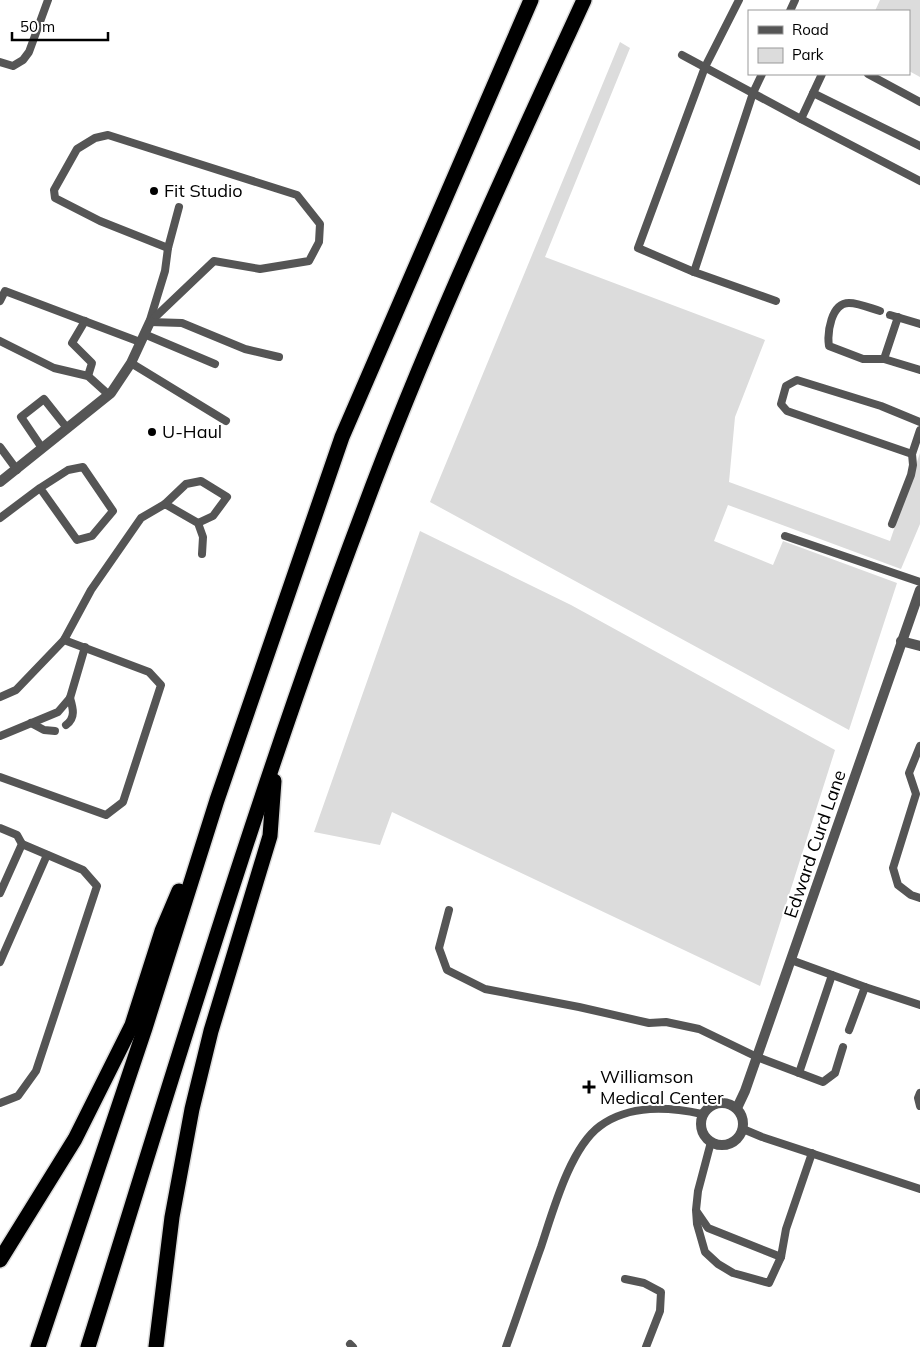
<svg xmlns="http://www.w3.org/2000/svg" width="920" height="1347" font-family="Mulish,sans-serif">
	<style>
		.green { fill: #dcdcdc }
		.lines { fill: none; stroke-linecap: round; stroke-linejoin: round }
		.highway-casing { stroke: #dbdbdb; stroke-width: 18 }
		.lane { stroke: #555; stroke-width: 8 }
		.street { stroke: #555; stroke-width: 10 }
		.highway { stroke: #000; stroke-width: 15 }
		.poi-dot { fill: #000; stroke: #fff; stroke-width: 2 }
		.labels { text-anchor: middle; stroke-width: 4; stroke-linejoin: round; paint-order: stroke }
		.poi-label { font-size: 18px; fill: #000; stroke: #fff; text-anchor: start }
		.street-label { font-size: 18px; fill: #000; stroke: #fff }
	</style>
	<rect width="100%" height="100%" fill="#fff"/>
	<g class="green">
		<polygon points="880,0 920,0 920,77 909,71 909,11 875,11"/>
		<polygon points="620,42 630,48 545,257 765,340 735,417 729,482 890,541 920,453 920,524 901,569 728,505 714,541 773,565 783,541 897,583 849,730 430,502"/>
		<polygon points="420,531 571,605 835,750 760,986 392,812 380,845 314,832"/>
	</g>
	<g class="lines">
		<defs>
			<g id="highway">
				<polyline points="0,1260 75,1139 132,1025 162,931 179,891"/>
				<polyline points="38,1347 145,1028 217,800 342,437 531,0"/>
				<path d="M88,1347C175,1069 258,789 361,517C426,341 506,170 584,0"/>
				<polyline points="156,1347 172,1217 192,1109 211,1031 270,836 274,781"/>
			</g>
		</defs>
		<use href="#highway" class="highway-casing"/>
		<g class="lane">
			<polyline points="790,11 795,0"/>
			<polyline points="682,55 801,119 920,181"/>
			<polyline points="0,62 13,66 23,60 29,52 48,0"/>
			<polyline points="762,74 753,93 694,272 776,301"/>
			<polyline points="868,74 920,102"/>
			<polyline points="813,93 920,146"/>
			<polyline points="801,119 822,74"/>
			<polyline points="694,272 638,248 705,67 739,0"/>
			<polyline points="0,301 5,291 140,342"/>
			<path d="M880,311C870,308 859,303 849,303C831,303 827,333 829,346L863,359H884L920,370"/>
			<polyline points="890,315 920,324"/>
			<polyline points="150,320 165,271 168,248 179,207"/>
			<polyline points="85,321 72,343 92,363 88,376"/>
			<polyline points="150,322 214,261 260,269 309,261 319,242 320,224 297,195 108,135 95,138 77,149 54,190 55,198 100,221 168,248"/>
			<polyline points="150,322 182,323 245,349 279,357"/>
			<polyline points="144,334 215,364"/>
			<polyline points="0,341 54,368 88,376 109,395"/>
			<polyline points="884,359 898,317"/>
			<polyline points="131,363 226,421"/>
			<polyline points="0,447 17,470"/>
			<polyline points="42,448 21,417 44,399 67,428"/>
			<polyline points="912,454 787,411 781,404 786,386 797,380 881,406 920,422"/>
			<polyline points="165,504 186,484 201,481 227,497 213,516 198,523"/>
			<polyline points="0,518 40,488 68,470 83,467 113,511 92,536 77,540 40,488"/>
			<polyline points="892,524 911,475 913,465 912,454 920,430"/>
			<polyline points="785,536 920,582"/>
			<polyline points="0,697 16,690 64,640 91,590 141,518 165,504 198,523 203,537 202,554"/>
			<polyline points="31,723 44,730 55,731"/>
			<path d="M66,725C76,718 73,708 70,698"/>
			<polyline points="0,736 58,712 70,698 85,647"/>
			<polyline points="920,746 909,773 916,794 893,868 898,885 911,895 920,898"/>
			<polyline points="0,777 106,815 123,802 161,685 149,672 64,640"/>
			<polyline points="0,828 17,835 22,844 0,893"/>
			<polyline points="449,910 439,948 447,970 485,989 579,1007 649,1023 666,1022 699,1029 757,1057 823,1082 835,1073 843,1047"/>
			<polyline points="791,960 865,987 849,1030"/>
			<polyline points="0,962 47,855"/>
			<polyline points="865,987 920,1005"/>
			<polyline points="799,1073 832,975"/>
			<polyline points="920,1093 918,1098 920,1106"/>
			<polyline points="0,1103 18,1096 36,1071 97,886 83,870 22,844"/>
			<polyline points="743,1129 762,1137 920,1189"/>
			<polyline points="711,1142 698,1191 696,1210 697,1224 705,1252 718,1264 733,1273 769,1283 781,1257 786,1229 812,1153"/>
			<polyline points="697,1212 708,1228 781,1257"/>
			<polyline points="625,1279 644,1283 661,1292 660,1311 646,1347"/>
			<polyline points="350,1344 353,1347"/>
			<path d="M506,1347C518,1314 529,1280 541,1247C553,1211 570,1148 600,1126C630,1104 669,1107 702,1114"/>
		</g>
		<g class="street">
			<polyline points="0,482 111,393 131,363 150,322"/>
			<polyline points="901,641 920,646"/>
			<circle cx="722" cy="1124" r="21"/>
			<polyline points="737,1108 745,1091 920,590"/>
		</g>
		<use href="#highway" class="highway"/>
	</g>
	<g class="poi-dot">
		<circle cx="154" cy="191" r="5"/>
		<circle cx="152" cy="432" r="5"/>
		<path d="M586.5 1079.5h5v5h5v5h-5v5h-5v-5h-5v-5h5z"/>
	</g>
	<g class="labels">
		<g class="poi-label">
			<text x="164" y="197">Fit Studio</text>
			<text x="162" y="438">U-Haul</text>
			<text x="600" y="1083">Williamson<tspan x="600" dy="21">Medical Center</tspan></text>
		</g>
		<g class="street-label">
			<text transform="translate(815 844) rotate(-71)" y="6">Edward Curd Lane</text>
		</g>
	</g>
	<rect x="748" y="10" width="162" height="65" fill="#ffffff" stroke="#999999"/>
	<rect x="758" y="26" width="25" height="8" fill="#555555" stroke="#999999"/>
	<text x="792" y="35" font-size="15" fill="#000000">Road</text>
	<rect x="758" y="48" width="25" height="15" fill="#dcdcdc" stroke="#999999"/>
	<text x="792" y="60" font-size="15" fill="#000000">Park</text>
	<path d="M12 32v8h96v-8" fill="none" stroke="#000000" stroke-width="2.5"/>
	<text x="20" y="32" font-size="15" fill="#000000" stroke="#ffffff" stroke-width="4" paint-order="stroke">50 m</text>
</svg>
